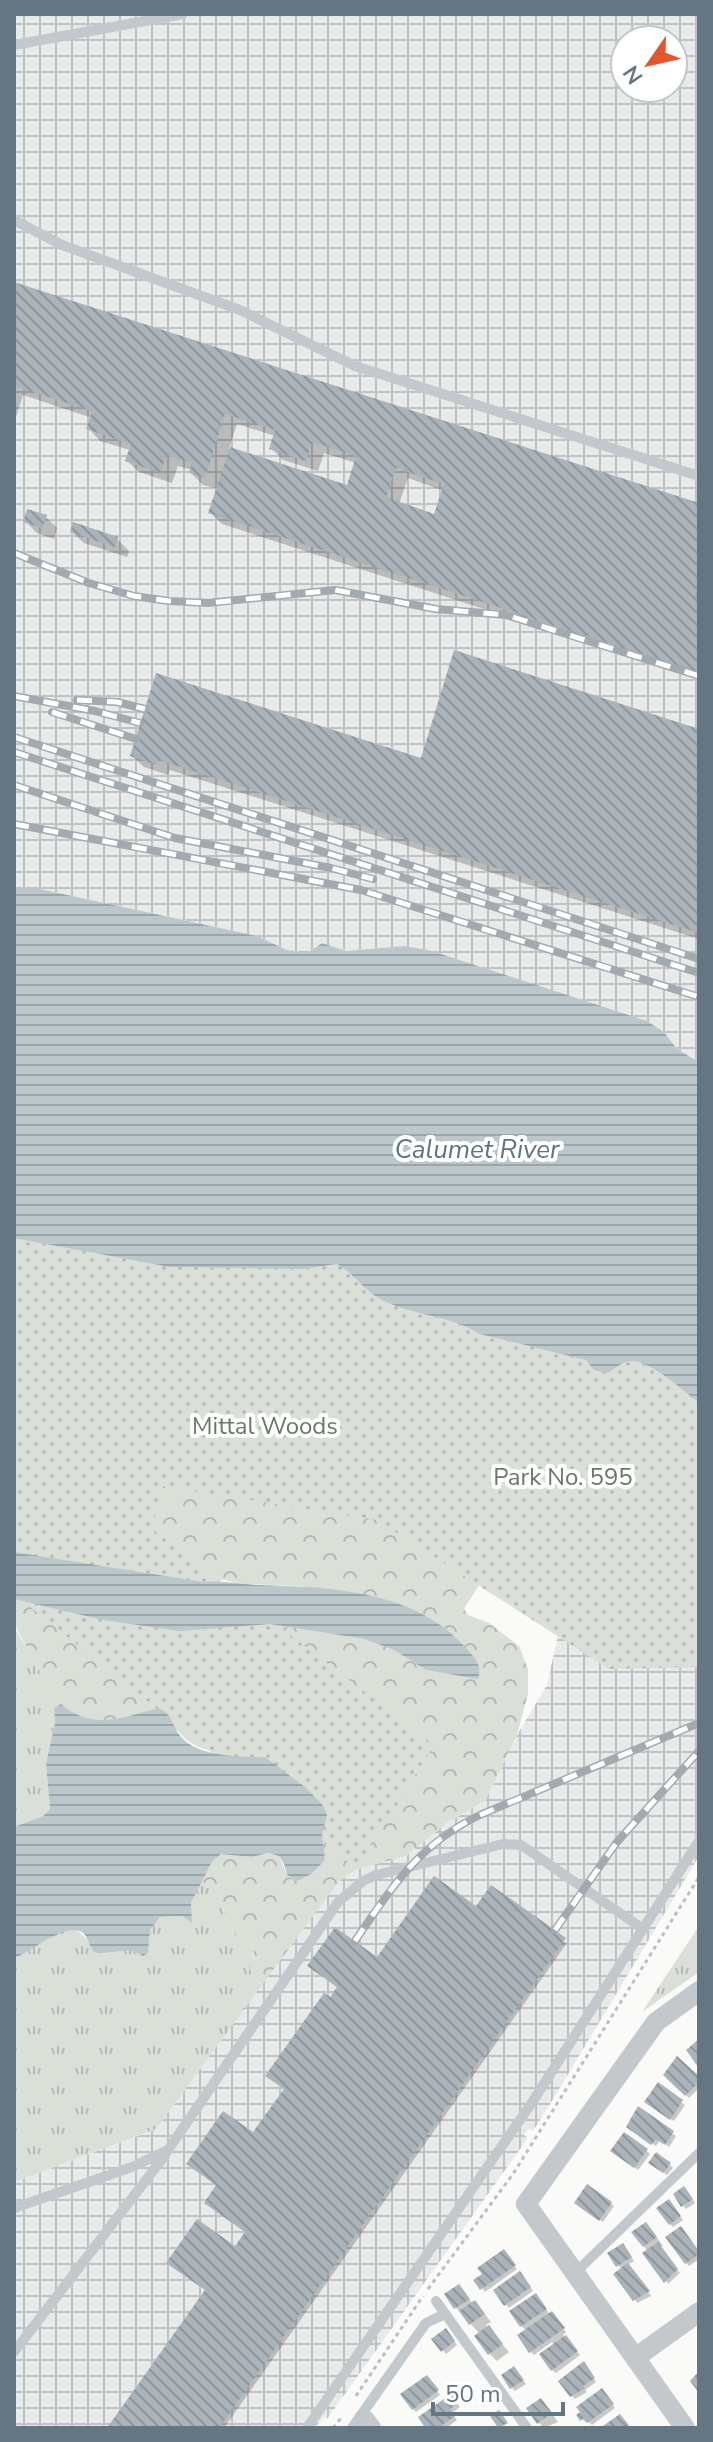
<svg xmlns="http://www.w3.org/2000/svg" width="713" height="2442" font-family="'Nunito Sans',sans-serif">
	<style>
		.industrial { fill: url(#industrial-grid); fill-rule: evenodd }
		.grass { fill: url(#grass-tufts) }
		.forest { fill: url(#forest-crowns) }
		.park { fill: url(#park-dots) }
		.water { fill: url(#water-rules) }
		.shadow { fill: #0003; fill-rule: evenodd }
		.building { fill: url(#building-back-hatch); fill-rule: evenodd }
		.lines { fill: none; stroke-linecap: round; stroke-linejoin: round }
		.path { stroke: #bbbfc2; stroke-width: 3; stroke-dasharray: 4 4; stroke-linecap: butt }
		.service { stroke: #c3c8cc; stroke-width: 10 }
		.minor { stroke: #c3c8cc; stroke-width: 20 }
		.rail-casing { stroke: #a2aab0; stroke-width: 8 }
		.rail { stroke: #fff; stroke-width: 5; stroke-dasharray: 15; stroke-linecap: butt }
		.labels { text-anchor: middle; stroke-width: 8; stroke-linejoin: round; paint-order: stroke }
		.park-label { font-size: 24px; fill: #687a64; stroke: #fff }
		.water-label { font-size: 26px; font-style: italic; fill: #60757c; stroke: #fff }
	</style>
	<defs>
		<pattern id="industrial-grid" width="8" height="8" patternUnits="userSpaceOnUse" patternTransform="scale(2)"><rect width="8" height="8" fill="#e8e9e9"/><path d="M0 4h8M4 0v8" fill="none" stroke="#c0c1c2"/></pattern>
		<pattern id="grass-tufts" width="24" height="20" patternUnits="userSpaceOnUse" patternTransform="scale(2)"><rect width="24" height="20" fill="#dadfd7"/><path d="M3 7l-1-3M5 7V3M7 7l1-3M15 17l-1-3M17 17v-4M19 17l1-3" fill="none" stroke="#b4b9b4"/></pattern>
		<pattern id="forest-crowns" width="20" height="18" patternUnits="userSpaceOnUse" patternTransform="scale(2)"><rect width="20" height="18" fill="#dadfd7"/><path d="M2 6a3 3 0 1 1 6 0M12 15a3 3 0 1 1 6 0" fill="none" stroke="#b4b9b4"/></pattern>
		<pattern id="park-dots" width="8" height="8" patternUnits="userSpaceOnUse" patternTransform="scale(2)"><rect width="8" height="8" fill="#dadfd7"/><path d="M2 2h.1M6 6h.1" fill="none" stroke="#b4b9b4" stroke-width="1.8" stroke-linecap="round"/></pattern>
		<pattern id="water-rules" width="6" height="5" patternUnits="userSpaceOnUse" patternTransform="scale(2)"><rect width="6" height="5" fill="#bbc7cb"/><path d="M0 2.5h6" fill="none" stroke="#9ca6aa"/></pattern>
		<pattern id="building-back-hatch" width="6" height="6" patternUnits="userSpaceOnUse" patternTransform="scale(2)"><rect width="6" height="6" fill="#aab3b9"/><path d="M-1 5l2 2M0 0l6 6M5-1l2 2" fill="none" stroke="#8e969c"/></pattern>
	</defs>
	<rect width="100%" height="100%" fill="#fafaf8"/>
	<g class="industrial">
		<path d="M14,14H699V1062L677,1049L664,1032L647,1021L404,946L346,951L322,943L307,953L287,950L257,936L40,889H14ZM625,40H673V88H625Z"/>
		<polygon points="562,1617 699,1651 699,1856 549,2106 533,2131 528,2129 524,2135 528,2138 327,2419 324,2417 315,2428 14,2428 14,2182 156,2129 327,1894 339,1881 357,1869 406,1856 448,1822 485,1801 517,1735 547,1685"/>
	</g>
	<g class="grass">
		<path d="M14,1624C17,1636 25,1643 31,1653C43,1674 43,1685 61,1704L54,1708L55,1723L46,1763L50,1809L43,1816L14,1827Z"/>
		<polygon points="202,1881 220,1899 235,1935 253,1947 254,1979 262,1985 156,2129 14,2182 14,1958 65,1930 76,1929 102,1954 129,1950 148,1953 150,1930 160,1917 182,1916 191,1922 191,1903"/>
		<polygon points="699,1926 699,1972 642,2012"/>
	</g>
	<path class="forest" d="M14,1238L479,1585L464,1609L468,1615L489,1623L519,1646L528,1669V1694L517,1735L485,1801L448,1822L406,1856L357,1869L339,1881L262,1985L254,1979L249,1968L254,1959L253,1947L235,1935L220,1900L202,1881L212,1862L221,1853L252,1857L268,1853L279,1856L287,1875L296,1881L211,1751C185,1745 174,1728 159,1708C145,1712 131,1718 117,1721C91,1725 62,1711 47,1689C42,1681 40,1670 35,1661C19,1630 14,1636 14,1599L103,1620L270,1624L364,1639L394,1650L426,1670L477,1678L302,1586L243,1584L224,1580L203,1582L165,1574Z"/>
	<polygon class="park" points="14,1198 367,1266 699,1381 699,1667 609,1669 377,1520 162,1486 152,1529 434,1745 357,1869 14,1594"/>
	<g class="water">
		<path d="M14,889H40L257,936L287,950L307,953L322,943L346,951L404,946L432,951L647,1021L664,1032L677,1049L699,1062V1403C684,1391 651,1361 632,1361C623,1361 615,1368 608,1373L594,1370L586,1360L480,1334C451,1315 412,1316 380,1299C364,1290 353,1273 337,1264L302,1269L170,1267L14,1238Z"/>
		<path d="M14,1552L203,1582C222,1580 239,1584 258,1585C330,1587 414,1590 465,1647C474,1657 483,1665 478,1679L426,1670L394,1650L364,1639L270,1624L180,1631L103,1620L14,1599Z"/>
		<path d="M61,1704C95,1732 122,1717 159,1708C175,1717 171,1725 181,1737C199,1757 240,1757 265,1757L305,1787L322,1804L327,1815L322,1834L325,1860L311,1874L297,1881L287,1875L284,1864L279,1856L268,1853L252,1857L221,1854L212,1862L191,1903L192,1923L182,1916L160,1917L150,1930L148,1953L143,1956C126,1944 111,1957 94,1952C90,1947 88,1939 85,1935C72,1917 30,1953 14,1958V1827L43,1816L50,1809L46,1763L55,1723L54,1708Z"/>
	</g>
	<g class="shadow">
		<path d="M14,284L699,505V679L222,524L211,513L218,489L203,485L191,473L192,470L178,466L172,483L139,472L127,461L130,450L100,441L89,429L92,418L23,395L14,423ZM237,424L275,436L271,448L283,460L318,471L324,453L356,463L348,487L229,449ZM408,478L444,491L436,517L399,504Z"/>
		<polygon points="46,517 57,528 54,539 37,533 25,521"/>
		<polygon points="72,532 117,539 129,551 127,557 84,543"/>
		<polygon points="699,731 699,939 170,770 168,775 144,767 132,756 422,760"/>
		<polygon points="477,1909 567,1943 224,2428 110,2428 247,2232 253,2135 286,2089 330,2000 377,1959"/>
		<polygon points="666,2075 699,2079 699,2088 689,2098"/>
		<polygon points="658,2085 685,2105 674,2121 650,2105"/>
		<polygon points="639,2109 676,2136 669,2147 660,2140 656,2146 632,2130"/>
		<polygon points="646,2150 650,2154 638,2170 616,2154"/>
		<polygon points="670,2165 673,2168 667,2175 654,2166"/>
		<polygon points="687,2192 695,2203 686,2209 675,2195"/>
		<polygon points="611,2203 614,2206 603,2222 579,2206"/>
		<polygon points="672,2205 683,2220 673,2227 670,2224"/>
		<polygon points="653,2232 663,2246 660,2247 680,2273 668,2284 644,2246"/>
		<polygon points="626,2249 634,2261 628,2265 651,2296 637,2303 622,2270 610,2254"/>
		<polygon points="699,2252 699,2259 689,2266 686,2263"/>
		<polygon points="507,2255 517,2269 485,2292 476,2280"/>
		<polygon points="523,2276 533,2291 509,2308 495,2291"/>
		<polygon points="459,2286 473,2304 482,2310 491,2322 486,2325 509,2352 497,2361 490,2354 480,2334 456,2308"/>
		<polygon points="539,2299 550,2315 555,2317 566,2332 563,2335 580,2355 556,2373 552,2370 554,2346 552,2342 534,2355 531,2352 527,2331 521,2326"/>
		<polygon points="449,2334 457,2345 446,2354 443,2350"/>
		<polygon points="587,2367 596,2382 585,2390 587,2392 575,2399 571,2395"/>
		<polygon points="517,2372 526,2384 515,2391 512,2388"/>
		<polygon points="430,2380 440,2395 416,2412 413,2409"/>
		<polygon points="605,2394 615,2408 592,2425 587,2420 585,2422 579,2416"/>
		<polygon points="454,2400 460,2407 452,2413 457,2420 446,2428 428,2428"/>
		<polygon points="548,2408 558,2422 544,2428 538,2422"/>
	</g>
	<g class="building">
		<path d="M14,282L699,503V585L695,597L699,598V672L208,513L230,447L347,485L356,456L312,442L306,461L269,449L275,430L225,414L205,478L189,473L192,463L166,455L161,473L125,461L131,444L86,429L92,411L14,386ZM396,468L444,484L434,514L386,497Z"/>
		<polygon points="27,509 47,515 42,528 23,522"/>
		<polygon points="73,522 118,537 115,547 70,532"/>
		<polygon points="454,650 699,729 699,933 158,760 157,765 130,756 156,673 421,758"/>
		<polygon points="434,1876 476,1906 491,1885 566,1938 219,2428 107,2428 205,2290 166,2263 197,2219 235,2246 245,2232 204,2203 216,2185 186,2164 223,2111 253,2132 284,2089 265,2076 324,1993 330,1997 337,1987 307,1966 335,1927 377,1957"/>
		<polygon points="699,2039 699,2068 686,2050"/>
		<polygon points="677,2056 699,2076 699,2082 685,2096 663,2075"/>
		<polygon points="658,2082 683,2100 670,2120 644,2102"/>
		<polygon points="638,2106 674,2131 665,2145 656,2139 651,2145 626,2127"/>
		<polygon points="624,2132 648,2149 634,2168 610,2151"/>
		<polygon points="656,2152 671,2163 663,2173 648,2163"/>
		<polygon points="587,2184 612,2202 599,2221 574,2203"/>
		<polygon points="684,2186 693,2199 681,2207 673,2194"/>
		<polygon points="669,2199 681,2216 669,2225 656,2208"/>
		<polygon points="646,2222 657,2237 643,2247 631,2232"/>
		<polygon points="681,2226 699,2251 699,2254 685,2264 665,2237"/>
		<polygon points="658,2242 678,2269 664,2283 642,2253"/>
		<polygon points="623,2243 632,2257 616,2267 607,2253"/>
		<polygon points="504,2249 516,2265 480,2290 473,2280 482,2274 477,2268"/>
		<polygon points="628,2263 650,2291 633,2301 613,2274"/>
		<polygon points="520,2271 531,2287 504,2306 493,2290"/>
		<polygon points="459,2284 470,2299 454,2309 444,2294"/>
		<polygon points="536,2293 547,2309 520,2327 509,2311"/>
		<polygon points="475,2300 485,2314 469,2325 459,2311"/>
		<polygon points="552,2311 565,2328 529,2353 517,2335"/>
		<polygon points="489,2325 503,2344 488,2355 474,2336"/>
		<polygon points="446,2328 455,2341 441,2352 431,2339"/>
		<polygon points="566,2335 578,2351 551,2371 539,2354"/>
		<polygon points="584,2361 595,2378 583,2386 585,2388 570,2397 558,2381"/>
		<polygon points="514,2366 524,2380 510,2389 501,2375"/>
		<polygon points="699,2371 699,2393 690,2381"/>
		<polygon points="427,2375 439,2390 412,2410 400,2394"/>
		<polygon points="602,2388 614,2404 587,2423 584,2418 580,2421 576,2415 580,2412 576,2407"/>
		<polygon points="451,2394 458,2403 450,2409 455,2416 438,2428 425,2428 418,2417"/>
		<polygon points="541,2398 552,2413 537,2424 526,2408"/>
		<polygon points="499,2410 508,2423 498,2428 490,2416"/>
		<polygon points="620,2414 631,2428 600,2428"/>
	</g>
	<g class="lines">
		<g class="path">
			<polyline points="428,2289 513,2174 699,1877"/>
			<polyline points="356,2396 423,2296"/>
			<polyline points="333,2428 341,2418"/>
		</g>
		<g class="service">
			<polyline points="14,45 183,14"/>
			<polyline points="14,220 62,245 240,310 355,366 699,476"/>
			<polyline points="14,2208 132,2167 168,2150 338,1902 363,1881 376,1875 503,1844 521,1845 643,1929"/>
			<polyline points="575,2273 699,2153"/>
			<polyline points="436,2301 527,2428"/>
			<polyline points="14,2352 166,2154"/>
			<polyline points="307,2428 533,2101 699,1841"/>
			<polyline points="352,2428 426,2323 445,2314"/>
		</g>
		<g class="minor">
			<polyline points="635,2358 699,2312"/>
			<polyline points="364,2419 371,2428"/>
			<polyline points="685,2428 526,2204 656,2022 699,1991"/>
		</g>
		<defs>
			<g id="rail">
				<polyline points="14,553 89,583 134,596 169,601 208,603 335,590 436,609 506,615 699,676"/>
				<polyline points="14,696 95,711 140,723"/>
				<polyline points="77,700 117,702 145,709"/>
				<polyline points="52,712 136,739"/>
				<polyline points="14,737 699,959"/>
				<polyline points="14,752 699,973"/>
				<polyline points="14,785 175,838 331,868 373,879"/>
				<polyline points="14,824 361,890 699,997"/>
				<polyline points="555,1930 617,1842 699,1751"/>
				<path d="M355,1941C392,1887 419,1844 480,1815L699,1723"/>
			</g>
		</defs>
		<use href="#rail" class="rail-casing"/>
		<use href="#rail" class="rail"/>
	</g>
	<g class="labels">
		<g class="park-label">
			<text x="265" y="1434">Mittal Woods</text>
			<text x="563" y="1485">Park No. 595</text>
		</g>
		<g class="water-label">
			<text x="477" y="1158">Calumet River</text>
		</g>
	</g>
	<rect width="713" height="2442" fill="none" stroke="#657683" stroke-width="32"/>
	<g transform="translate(649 64) rotate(236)"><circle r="38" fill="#ffffff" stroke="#c1c8cd" stroke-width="2"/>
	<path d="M0-6L14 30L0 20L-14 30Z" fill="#e4572e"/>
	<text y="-12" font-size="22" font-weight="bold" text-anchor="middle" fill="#657683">N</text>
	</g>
	<path d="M433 2402v12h130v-12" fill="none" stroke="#657683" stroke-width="4"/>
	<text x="445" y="2402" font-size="24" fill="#657683" stroke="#ffffff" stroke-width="6" paint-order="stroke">50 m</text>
</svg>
